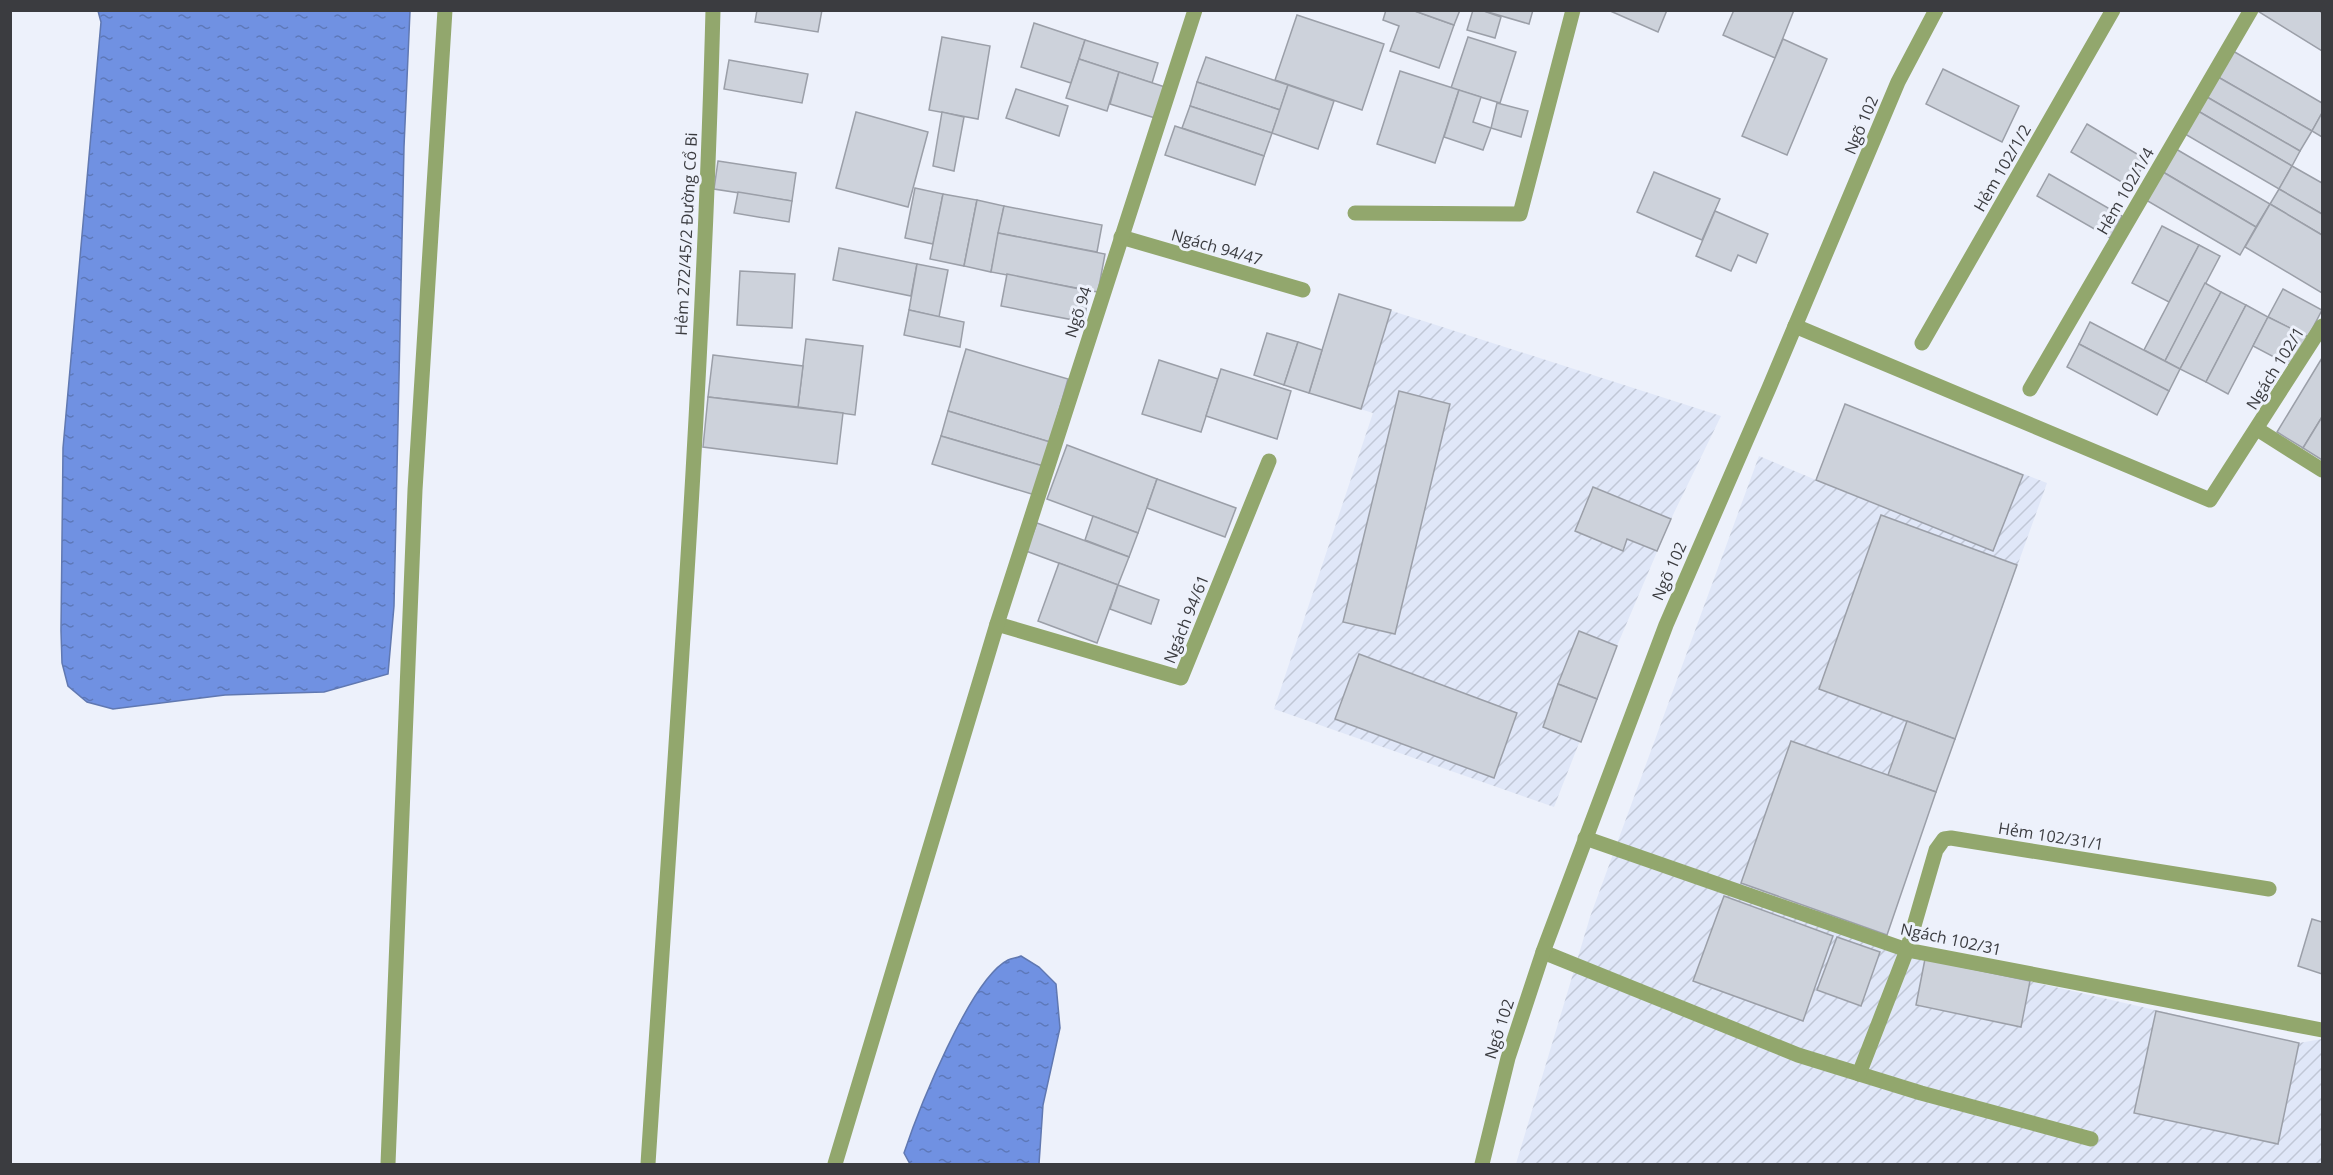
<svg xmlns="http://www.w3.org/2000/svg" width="2333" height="1175" font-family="'Open Sans',sans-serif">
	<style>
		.industrial { fill: url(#industrial-furrows) }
		.water { fill: url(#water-ripples); stroke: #6078b1; stroke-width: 1.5 }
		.building { fill: #cdd2db; stroke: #9b9fa8; stroke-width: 1.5 }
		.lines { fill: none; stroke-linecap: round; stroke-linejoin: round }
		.minor { stroke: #92a76d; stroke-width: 15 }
		.labels { text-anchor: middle; stroke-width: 6; stroke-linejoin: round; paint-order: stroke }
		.street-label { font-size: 16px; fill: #3b3c40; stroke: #edf1fb }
	</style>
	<defs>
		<pattern id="industrial-furrows" width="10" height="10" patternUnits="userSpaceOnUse" patternTransform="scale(1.5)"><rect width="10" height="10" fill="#e0e7f8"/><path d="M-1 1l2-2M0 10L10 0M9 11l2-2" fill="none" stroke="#c1c7d6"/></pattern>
		<pattern id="water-ripples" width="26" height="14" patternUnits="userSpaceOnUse" patternTransform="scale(1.5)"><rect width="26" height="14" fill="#7091e2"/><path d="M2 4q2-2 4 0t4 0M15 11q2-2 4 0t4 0" fill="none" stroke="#5d78b9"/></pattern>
	</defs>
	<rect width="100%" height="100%" fill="#edf1fb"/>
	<g class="industrial">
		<polygon points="1339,294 1721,416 1671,519 1617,646 1554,807 1274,709 1373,413 1309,393"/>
		<polygon points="1845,404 2047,483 1936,792 1887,935 1885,948 2299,1043 2322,1039 2322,1164 1516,1164 1590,917 1759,456 1816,480"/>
	</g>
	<g class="water">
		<polygon points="98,11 410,11 404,147 394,606 388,674 324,692 225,695 113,709 87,702 68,686 62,663 61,631 63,448 101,22"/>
		<path d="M1021,956L1039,967L1056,984L1060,1028L1043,1105L1039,1164H910L904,1153C918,1111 970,979 1008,960C1012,958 1017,958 1021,956Z"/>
	</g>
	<g class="building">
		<polygon points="757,10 822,10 818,32 755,22"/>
		<polygon points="1386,10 1412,10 1454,25 1439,68 1390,51 1399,26 1383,20"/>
		<polygon points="1412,10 1460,10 1454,25"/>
		<polygon points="1473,10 1481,10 1501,17 1495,38 1467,30"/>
		<polygon points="1481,10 1533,10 1529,24"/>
		<polygon points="1608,10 1667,10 1658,32"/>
		<polygon points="1734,10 1794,10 1775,58 1723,35"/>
		<polygon points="2256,10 2319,10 2322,13 2322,51"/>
		<polygon points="1297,15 1384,44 1362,110 1275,80"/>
		<polygon points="1034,23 1085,40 1071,83 1021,67"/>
		<polygon points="942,37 990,46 978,119 929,110"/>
		<polygon points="1468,37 1516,52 1500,103 1451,88"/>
		<polygon points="1783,39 1827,59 1787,155 1742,136"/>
		<polygon points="1085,40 1158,63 1152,83 1079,59"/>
		<polygon points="2233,51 2322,103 2322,113 2312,131 2218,77"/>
		<polygon points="1206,57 1288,85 1280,110 1197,82"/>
		<polygon points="1079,59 1119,72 1107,111 1066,98"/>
		<polygon points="729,60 808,74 802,103 724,89"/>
		<polygon points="1943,69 2019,106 2002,142 1926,104"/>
		<polygon points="1400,71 1459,90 1435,163 1377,144"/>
		<polygon points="1119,72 1165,87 1155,118 1110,104"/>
		<polygon points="2218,77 2312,131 2300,151 2207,97"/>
		<polygon points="1197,82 1280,110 1272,133 1190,106"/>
		<polygon points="1288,85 1334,101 1318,149 1272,133"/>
		<polygon points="1016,89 1068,106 1059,136 1006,118"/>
		<polygon points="1459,90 1481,97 1473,122 1491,128 1483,150 1444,137"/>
		<polygon points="2207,97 2300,151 2292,166 2198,111"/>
		<polygon points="1497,103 1528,111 1521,137 1491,128"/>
		<polygon points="1190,106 1272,133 1264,156 1182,128"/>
		<polygon points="2198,111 2292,166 2279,189 2185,134"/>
		<polygon points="856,112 928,132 908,207 836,188"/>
		<polygon points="942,112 964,117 954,171 933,166"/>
		<polygon points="2322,113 2322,137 2312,131"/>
		<polygon points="2087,124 2147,160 2130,187 2071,152"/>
		<polygon points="1175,126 1264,156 1255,185 1165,155"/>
		<polygon points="2176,149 2270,204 2256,227 2163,172"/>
		<polygon points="718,161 796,173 792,201 714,189"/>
		<polygon points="2292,166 2322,183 2322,214 2279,189"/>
		<polygon points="1654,172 1720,199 1702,240 1637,212"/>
		<polygon points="2163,172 2256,227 2240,255 2146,200"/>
		<polygon points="2049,174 2122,216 2110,238 2037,196"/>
		<polygon points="915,188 943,194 933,244 905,238"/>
		<polygon points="2279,189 2322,214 2322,235 2270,204"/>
		<polygon points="738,192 792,201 789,222 734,213"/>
		<polygon points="943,194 977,200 964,266 930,259"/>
		<polygon points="977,200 1004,206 991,272 964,266"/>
		<polygon points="2270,204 2322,235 2322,293 2245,247"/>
		<polygon points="1004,206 1102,225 1097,252 998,233"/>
		<polygon points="1715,211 1768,234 1756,263 1738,255 1731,271 1696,256"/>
		<polygon points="2162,226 2199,245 2169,302 2132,283"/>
		<polygon points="998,233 1105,254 1098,292 991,272"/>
		<polygon points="2199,245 2220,256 2165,361 2144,350"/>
		<polygon points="839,248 917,264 911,296 833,280"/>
		<polygon points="917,264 948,270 939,317 909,310"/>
		<polygon points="740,271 795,274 792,328 737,325"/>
		<polygon points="1007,274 1089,291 1084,322 1001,306"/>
		<polygon points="2205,283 2221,292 2180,369 2165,361"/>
		<polygon points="2283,289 2322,310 2308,337 2268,317"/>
		<polygon points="2221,292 2246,305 2206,382 2180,369"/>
		<polygon points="1339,294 1391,310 1361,409 1309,393"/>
		<polygon points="2246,305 2268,317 2228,394 2206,382"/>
		<polygon points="909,310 964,322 960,347 904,335"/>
		<polygon points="2268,317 2308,337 2293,367 2253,346"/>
		<polygon points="2090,322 2180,369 2169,391 2079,344"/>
		<polygon points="1267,333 1298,342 1284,385 1254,375"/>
		<polygon points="806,339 863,346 855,415 798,407"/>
		<polygon points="1298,342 1322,350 1309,393 1284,385"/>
		<polygon points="2079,344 2169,391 2157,415 2067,367"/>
		<polygon points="966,349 1068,379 1050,442 948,411"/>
		<polygon points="713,355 803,366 798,407 708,397"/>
		<polygon points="2322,358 2322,417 2303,448 2277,432"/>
		<polygon points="1159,360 1218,379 1201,432 1142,414"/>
		<polygon points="1221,369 1291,391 1277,439 1206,416"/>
		<polygon points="1399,391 1450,404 1395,634 1343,622"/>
		<polygon points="708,397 843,413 837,464 703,447"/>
		<polygon points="1845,404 2023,475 1993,551 1816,480"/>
		<polygon points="948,411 1050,442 1043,466 941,436"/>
		<polygon points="2322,417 2322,460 2303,448"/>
		<polygon points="941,436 1043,466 1035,495 932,464"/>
		<polygon points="1067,445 1157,479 1138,533 1047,499"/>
		<polygon points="1157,479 1236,508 1225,537 1147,508"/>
		<polygon points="1593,487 1671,519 1657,551 1627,539 1623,551 1575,531"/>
		<polygon points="1881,515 2017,565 1955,739 1819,689"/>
		<polygon points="1093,516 1138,533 1129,557 1085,540"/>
		<polygon points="1037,523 1129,557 1118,585 1026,551"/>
		<polygon points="1059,563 1118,585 1097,643 1038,621"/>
		<polygon points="1118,585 1159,600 1151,624 1110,609"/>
		<polygon points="1579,631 1617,646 1597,699 1558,684"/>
		<polygon points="1359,654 1517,713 1494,778 1335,719"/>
		<polygon points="1558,684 1597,699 1581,742 1543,727"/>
		<polygon points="1907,721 1955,739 1936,792 1888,775"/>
		<polygon points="1791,741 1936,792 1887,935 1741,883"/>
		<polygon points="1724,896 1833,936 1803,1021 1693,981"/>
		<polygon points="2312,919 2322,922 2322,974 2298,966"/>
		<polygon points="1837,937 1880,952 1861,1006 1817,990"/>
		<polygon points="1925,959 2030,981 2021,1027 1916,1005"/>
		<polygon points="2156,1011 2299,1043 2278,1144 2134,1113"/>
	</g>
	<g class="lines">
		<g class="minor">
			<polyline points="1355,213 1520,214 1573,10"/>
			<polyline points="1121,237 1303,290"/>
			<polyline points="1795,326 2210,500 2322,326"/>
			<polyline points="1922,343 2113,10"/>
			<polyline points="2030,389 2251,10"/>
			<polyline points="2257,429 2322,470"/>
			<polyline points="997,624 1181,678 1269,461"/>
			<polyline points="1585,838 1907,950 2322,1030"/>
			<polyline points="1543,952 1798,1055 1921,1093 2091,1139"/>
			<polyline points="1859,1074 1907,950 1936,850 1944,839 1951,838 2269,889"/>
			<polyline points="388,1164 415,490 445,10"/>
			<path d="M648,1164C673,780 703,396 713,10"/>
			<polyline points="835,1164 997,624 1195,10"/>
			<polyline points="1482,1164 1508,1058 1543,952 1666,625 1769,388 1898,82 1936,10"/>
		</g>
	</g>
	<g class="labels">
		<g class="street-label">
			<text transform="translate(1861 125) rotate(-67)" y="6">Ngõ 102</text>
			<text transform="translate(2002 168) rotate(-60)" y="6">Hẻm 102/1/2</text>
			<text transform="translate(2125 191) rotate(-60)" y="6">Hẻm 102/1/4</text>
			<text transform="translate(686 234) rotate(-87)" y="6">Hẻm 272/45/2 Đường Cổ Bi</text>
			<text transform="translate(1217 247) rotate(16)" y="6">Ngách 94/47</text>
			<text transform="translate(1078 312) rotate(-72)" y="6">Ngõ 94</text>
			<text transform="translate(2275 368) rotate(-58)" y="6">Ngách 102/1</text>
			<text transform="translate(1669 571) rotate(-66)" y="6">Ngõ 102</text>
			<text transform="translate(1186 619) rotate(-68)" y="6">Ngách 94/61</text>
			<text transform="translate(2051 836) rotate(9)" y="6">Hẻm 102/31/1</text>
			<text transform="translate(1951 939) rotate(12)" y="6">Ngách 102/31</text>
			<text transform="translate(1499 1029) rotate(-72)" y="6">Ngõ 102</text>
		</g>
	</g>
	<rect width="2333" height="1175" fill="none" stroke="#3b3c40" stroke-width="24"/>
</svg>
